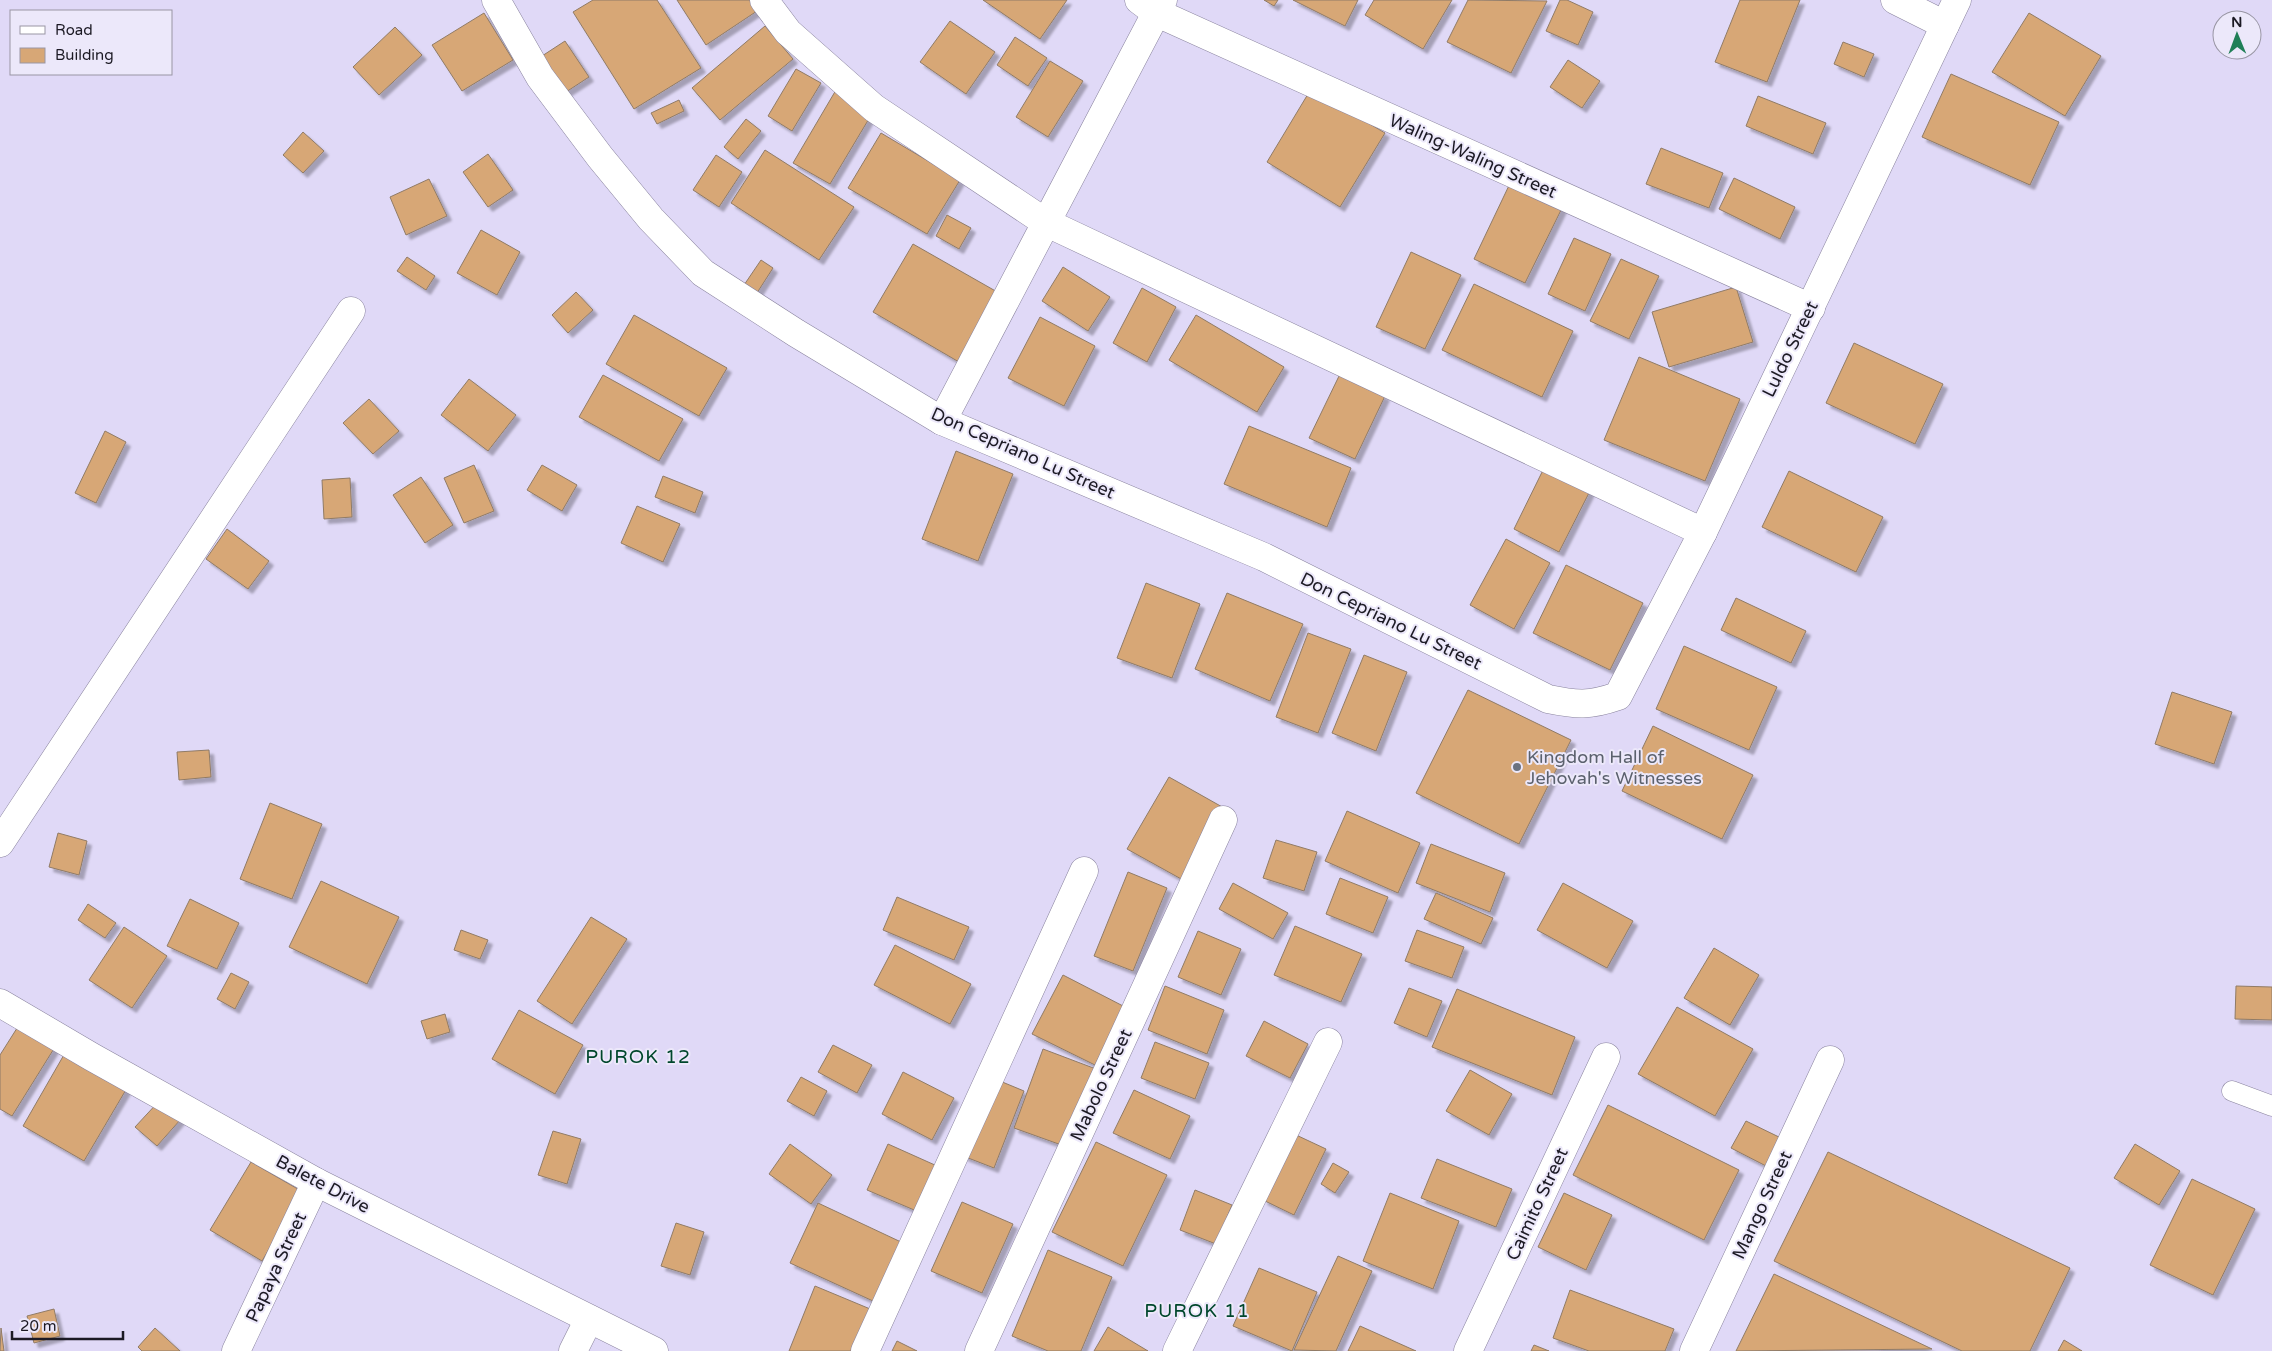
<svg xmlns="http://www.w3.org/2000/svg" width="2272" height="1351" font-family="'Varela Round',sans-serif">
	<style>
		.building { fill: #d7a776; stroke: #907b66; filter: url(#shadow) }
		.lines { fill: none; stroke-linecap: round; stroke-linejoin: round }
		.lane-casing { stroke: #89839e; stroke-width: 21 }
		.street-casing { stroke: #89839e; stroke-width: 29 }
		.secondary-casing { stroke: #89839e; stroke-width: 29 }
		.lane { stroke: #fff; stroke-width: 20 }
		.street { stroke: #fff; stroke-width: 28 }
		.secondary { stroke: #fff; stroke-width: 28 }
		.worship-dot { fill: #6b7280; stroke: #ece8fa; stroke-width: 2 }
		.labels { text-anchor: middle; stroke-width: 4; stroke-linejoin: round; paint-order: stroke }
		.street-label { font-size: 18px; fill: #1c1a24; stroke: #ece8fa }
		.worship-label { font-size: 18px; fill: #5b616d; stroke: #ece8fa; text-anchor: start }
		.neighbourhood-label { font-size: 19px; letter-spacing: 1px; fill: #00472c; stroke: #ece8fa }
	</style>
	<defs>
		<filter id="shadow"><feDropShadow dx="4.5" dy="4.5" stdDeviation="1" flood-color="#0004"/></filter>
	</defs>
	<rect width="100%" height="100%" fill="#e0d9f7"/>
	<g class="building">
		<polygon points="593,0 657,0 701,68 634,109 573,12"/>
		<polygon points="677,0 759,0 763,7 706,45"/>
		<polygon points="983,0 1067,0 1040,39"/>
		<polygon points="1264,0 1278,0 1274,6"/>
		<polygon points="1293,0 1358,0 1345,26"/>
		<polygon points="1374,0 1452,0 1423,49 1365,15"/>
		<polygon points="1468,0 1547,1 1511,73 1447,42"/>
		<polygon points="1560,0 1567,0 1593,12 1578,45 1546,31"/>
		<polygon points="1740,0 1800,0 1767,82 1715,62"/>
		<polygon points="484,13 513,60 462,91 432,45"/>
		<polygon points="2029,13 2101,56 2065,116 1992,72"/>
		<polygon points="950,21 995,52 966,94 920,62"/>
		<polygon points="765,26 793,59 720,120 692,88"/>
		<polygon points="395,27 422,55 379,95 353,67"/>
		<polygon points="1015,37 1047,58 1028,86 997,65"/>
		<polygon points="565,41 589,77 566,92 542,56"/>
		<polygon points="1843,42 1874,54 1864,77 1834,64"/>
		<polygon points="1568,60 1600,81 1582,108 1550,87"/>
		<polygon points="1050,61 1083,81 1048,137 1016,117"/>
		<polygon points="796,69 821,83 792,131 768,116"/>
		<polygon points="1951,74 2059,122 2030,185 1922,137"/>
		<polygon points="1311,89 1385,133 1340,207 1267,162"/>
		<polygon points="836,90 873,112 830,184 793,163"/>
		<polygon points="1758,96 1826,123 1813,154 1746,126"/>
		<polygon points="679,100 684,111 657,124 651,113"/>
		<polygon points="746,119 761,131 738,159 724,147"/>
		<polygon points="303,132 324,151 303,173 283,155"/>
		<polygon points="881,133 960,180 927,234 848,188"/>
		<polygon points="1661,148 1723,173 1709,208 1646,184"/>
		<polygon points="765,150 854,207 819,260 731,203"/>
		<polygon points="488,154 513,190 488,207 463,172"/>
		<polygon points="716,155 742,172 719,207 693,190"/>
		<polygon points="1514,175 1566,200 1525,283 1474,259"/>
		<polygon points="1734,178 1795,207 1780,239 1719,209"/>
		<polygon points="429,179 447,216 406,235 390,197"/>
		<polygon points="947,215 971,228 959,249 936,236"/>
		<polygon points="481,230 520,252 497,295 457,273"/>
		<polygon points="1574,238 1611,254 1585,311 1548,294"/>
		<polygon points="913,244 999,293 959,362 873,312"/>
		<polygon points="1411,252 1461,275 1425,349 1376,327"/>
		<polygon points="407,257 435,276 426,290 397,271"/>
		<polygon points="1621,259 1659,276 1629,339 1590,321"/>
		<polygon points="761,260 773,268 755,296 742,288"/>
		<polygon points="1063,267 1110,297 1088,331 1042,301"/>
		<polygon points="1474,284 1573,331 1542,397 1442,350"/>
		<polygon points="1736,287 1753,342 1669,367 1652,312"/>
		<polygon points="1142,288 1176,307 1147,362 1113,343"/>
		<polygon points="576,292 593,310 568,333 552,315"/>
		<polygon points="634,315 727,368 699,416 606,364"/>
		<polygon points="1196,315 1284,367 1257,412 1169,360"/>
		<polygon points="1040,317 1095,346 1064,406 1008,378"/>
		<polygon points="1854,343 1943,384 1915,444 1826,403"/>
		<polygon points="1639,357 1740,399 1705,481 1604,440"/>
		<polygon points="1340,374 1385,396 1355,459 1309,438"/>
		<polygon points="603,375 683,419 659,461 579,417"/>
		<polygon points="469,379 516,415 488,451 441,415"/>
		<polygon points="369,399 399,431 373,454 343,423"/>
		<polygon points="1249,426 1351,468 1327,527 1224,484"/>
		<polygon points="105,431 126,442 96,503 75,493"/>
		<polygon points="956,451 1013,474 978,561 922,539"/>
		<polygon points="1546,464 1592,487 1559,552 1514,529"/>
		<polygon points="474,465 494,511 464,523 444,478"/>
		<polygon points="542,465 577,485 562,511 527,490"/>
		<polygon points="1789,471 1883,517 1856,572 1762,527"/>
		<polygon points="663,476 703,492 695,513 655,497"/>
		<polygon points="421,477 453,525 425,543 393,495"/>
		<polygon points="350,478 352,517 324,519 322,480"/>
		<polygon points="637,506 680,524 663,562 621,543"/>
		<polygon points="227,529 269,561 248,589 206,559"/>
		<polygon points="1506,539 1550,563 1514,629 1470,605"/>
		<polygon points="1566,565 1643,603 1610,670 1533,633"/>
		<polygon points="1146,583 1200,604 1172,678 1117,658"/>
		<polygon points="1227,593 1303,624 1270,701 1195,669"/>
		<polygon points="1736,598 1806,631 1791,663 1721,630"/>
		<polygon points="1308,633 1351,649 1318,733 1276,717"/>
		<polygon points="1684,646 1777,687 1749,750 1656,709"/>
		<polygon points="1364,655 1407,672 1376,751 1332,733"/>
		<polygon points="1468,690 1571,740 1519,844 1416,793"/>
		<polygon points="2172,692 2232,712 2214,764 2155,744"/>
		<polygon points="1653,726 1753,775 1722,839 1622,791"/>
		<polygon points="209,750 211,777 179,780 177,752"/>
		<polygon points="1169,777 1224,808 1183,880 1127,849"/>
		<polygon points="270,803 322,824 292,899 240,879"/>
		<polygon points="1347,811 1420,843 1398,893 1325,861"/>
		<polygon points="58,833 87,841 79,875 49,867"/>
		<polygon points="1276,840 1317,852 1304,891 1263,878"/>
		<polygon points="1431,844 1505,873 1490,912 1416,883"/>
		<polygon points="1128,872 1167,888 1133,971 1094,956"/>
		<polygon points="1340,878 1388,897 1373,933 1326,914"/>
		<polygon points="321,881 399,917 367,984 289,947"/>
		<polygon points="1233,883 1288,913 1273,939 1219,909"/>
		<polygon points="1563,883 1633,921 1607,968 1537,930"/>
		<polygon points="1436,893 1493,918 1481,944 1424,919"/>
		<polygon points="897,897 969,927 954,960 883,930"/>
		<polygon points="190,899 239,923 217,969 167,946"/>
		<polygon points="88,904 116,923 105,938 78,920"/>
		<polygon points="591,917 627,939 572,1024 537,1001"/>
		<polygon points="1295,926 1362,954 1341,1002 1274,975"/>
		<polygon points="124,927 167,956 132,1008 89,980"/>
		<polygon points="461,930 488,940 480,959 454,950"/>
		<polygon points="1417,930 1464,947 1452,978 1405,961"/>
		<polygon points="1198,931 1241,949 1221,995 1178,977"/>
		<polygon points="895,945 971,984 950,1024 874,985"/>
		<polygon points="1714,948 1759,975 1730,1025 1684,998"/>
		<polygon points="231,973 249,982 235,1009 217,999"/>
		<polygon points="1063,975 1125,1007 1095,1065 1032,1034"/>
		<polygon points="1165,986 1224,1010 1207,1054 1148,1030"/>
		<polygon points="2236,986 2272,987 2272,1020 2235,1019"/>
		<polygon points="1409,988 1442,1001 1427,1037 1394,1023"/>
		<polygon points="1457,989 1575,1037 1552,1095 1432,1047"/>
		<polygon points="1677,1007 1753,1049 1715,1116 1638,1074"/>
		<polygon points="519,1010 583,1045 555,1094 492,1059"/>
		<polygon points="445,1014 450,1032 427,1039 421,1021"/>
		<polygon points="1264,1021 1308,1044 1290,1078 1246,1056"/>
		<polygon points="19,1025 55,1047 12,1116 0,1109 0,1055"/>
		<polygon points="1155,1042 1209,1063 1195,1099 1141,1078"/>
		<polygon points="833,1045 872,1065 857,1093 818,1072"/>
		<polygon points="1043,1049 1096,1069 1067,1147 1014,1128"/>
		<polygon points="65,1053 127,1088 84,1161 23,1126"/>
		<polygon points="1470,1070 1512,1094 1489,1135 1446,1111"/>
		<polygon points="903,1072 954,1098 932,1140 882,1114"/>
		<polygon points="801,1077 827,1091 814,1116 787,1101"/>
		<polygon points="995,1079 1024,1091 994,1168 963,1156"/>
		<polygon points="1134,1090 1190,1116 1170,1159 1113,1133"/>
		<polygon points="160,1100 181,1119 157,1146 135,1127"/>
		<polygon points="1608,1105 1739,1170 1704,1240 1573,1175"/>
		<polygon points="1746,1121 1783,1139 1768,1167 1731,1148"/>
		<polygon points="553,1131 581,1139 567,1184 538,1175"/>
		<polygon points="1294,1134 1326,1149 1294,1215 1263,1200"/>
		<polygon points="1096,1142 1167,1175 1123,1266 1052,1232"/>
		<polygon points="790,1144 832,1175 811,1204 769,1174"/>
		<polygon points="888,1144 946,1170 926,1215 867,1190"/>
		<polygon points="2135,1144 2180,1171 2159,1205 2114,1178"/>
		<polygon points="1828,1152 2070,1268 2030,1351 1962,1351 1774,1261"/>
		<polygon points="1437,1159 1512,1189 1496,1227 1421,1198"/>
		<polygon points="251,1162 303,1192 262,1261 210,1230"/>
		<polygon points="1333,1163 1349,1172 1335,1193 1321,1184"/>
		<polygon points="2192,1179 2255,1209 2213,1295 2150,1265"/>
		<polygon points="1195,1190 1232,1205 1216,1244 1180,1230"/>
		<polygon points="1390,1193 1459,1221 1433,1289 1363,1261"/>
		<polygon points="1564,1193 1612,1215 1586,1270 1538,1247"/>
		<polygon points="962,1202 1013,1224 982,1293 931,1271"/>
		<polygon points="818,1203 901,1242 873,1301 790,1263"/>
		<polygon points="676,1223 704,1232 690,1275 661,1266"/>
		<polygon points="1048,1250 1112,1277 1081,1351 1048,1351 1012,1336"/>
		<polygon points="1338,1256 1372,1271 1336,1351 1294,1350"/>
		<polygon points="1259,1268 1317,1292 1292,1351 1233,1326"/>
		<polygon points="1774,1274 1932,1349 1736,1351"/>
		<polygon points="815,1286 875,1311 859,1351 789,1351"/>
		<polygon points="1570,1290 1674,1329 1665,1351 1589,1351 1553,1338"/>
		<polygon points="54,1309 60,1336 34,1343 27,1316"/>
		<polygon points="1360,1326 1416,1351 1348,1351"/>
		<polygon points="1108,1327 1148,1351 1094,1351"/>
		<polygon points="1,1328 4,1351 0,1351"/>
		<polygon points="155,1328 180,1351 142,1351 138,1347"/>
		<polygon points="2064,1340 2082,1351 2058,1351"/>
		<polygon points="897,1341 917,1351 892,1351"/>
		<polygon points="1534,1345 1549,1351 1531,1351"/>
	</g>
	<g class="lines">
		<defs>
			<polyline id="lane" points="2232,1091 2272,1106"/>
			<g id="street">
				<path d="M496,0L540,77L600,157L651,219L703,273L796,333L942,421L1264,557L1548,699C1577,705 1589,706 1618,696L1703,532L1957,0"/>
				<polyline points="764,0 788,32 874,108 1045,222 1703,532"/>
				<polyline points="1139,0 1155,12 1811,308"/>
				<polyline points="1895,0 1945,25"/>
				<polyline points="942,421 1163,0"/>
				<polyline points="0,843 351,311"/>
				<polyline points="236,1351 316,1182"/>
				<polyline points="573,1351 589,1319"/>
				<polyline points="865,1351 1084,871"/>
				<polyline points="979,1351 1223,820"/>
				<polyline points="1177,1351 1328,1042"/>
				<polyline points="1468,1351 1606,1057"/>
				<polyline points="1694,1351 1830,1060"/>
			</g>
			<polyline id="secondary" points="0,1003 92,1057 316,1182 654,1351"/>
		</defs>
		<use href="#lane" class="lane-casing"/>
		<use href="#street" class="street-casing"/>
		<use href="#secondary" class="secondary-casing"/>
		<use href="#lane" class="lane"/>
		<use href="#street" class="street"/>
		<use href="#secondary" class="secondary"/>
	</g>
	<circle class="worship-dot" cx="1517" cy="767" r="5"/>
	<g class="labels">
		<g class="street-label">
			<text transform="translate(1473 156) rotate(24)" y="6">Waling-Waling Street</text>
			<text transform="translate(1790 349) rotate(-64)" y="6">Luldo Street</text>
			<text transform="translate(1023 453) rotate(24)" y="6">Don Cepriano Lu Street</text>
			<text transform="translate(1391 621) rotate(26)" y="6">Don Cepriano Lu Street</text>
			<text transform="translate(1101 1085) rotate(-65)" y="6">Mabolo Street</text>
			<text transform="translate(323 1184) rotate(28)" y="6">Balete Drive</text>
			<text transform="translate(1537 1204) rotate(-65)" y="6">Caimito Street</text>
			<text transform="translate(1762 1205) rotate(-65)" y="6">Mango Street</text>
			<text transform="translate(276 1267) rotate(-65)" y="6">Papaya Street</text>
		</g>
		<g class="worship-label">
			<text x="1527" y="763">Kingdom Hall of<tspan x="1527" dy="21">Jehovah's Witnesses</tspan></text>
		</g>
		<g class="neighbourhood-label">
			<text x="638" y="1063">PUROK 12</text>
			<text x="1197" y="1317">PUROK 11</text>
		</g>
	</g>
	<rect x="10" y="10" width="162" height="65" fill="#ece8fa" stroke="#9996a4"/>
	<rect x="20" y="26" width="25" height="8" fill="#ffffff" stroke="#9996a4"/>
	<text x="55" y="35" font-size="15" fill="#1c1a24">Road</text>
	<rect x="20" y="48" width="25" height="15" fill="#d7a776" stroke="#9996a4"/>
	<text x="55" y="60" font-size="15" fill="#1c1a24">Building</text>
	<g transform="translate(2237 35) rotate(359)"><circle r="24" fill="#ece8fa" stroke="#9996a4"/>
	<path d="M0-4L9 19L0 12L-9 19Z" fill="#207f57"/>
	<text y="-8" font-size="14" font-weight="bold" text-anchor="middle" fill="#1c1a24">N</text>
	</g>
	<path d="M12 1331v8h111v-8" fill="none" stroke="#1c1a24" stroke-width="2.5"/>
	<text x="20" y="1331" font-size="15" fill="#1c1a24" stroke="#ece8fa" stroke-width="4" paint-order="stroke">20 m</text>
</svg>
